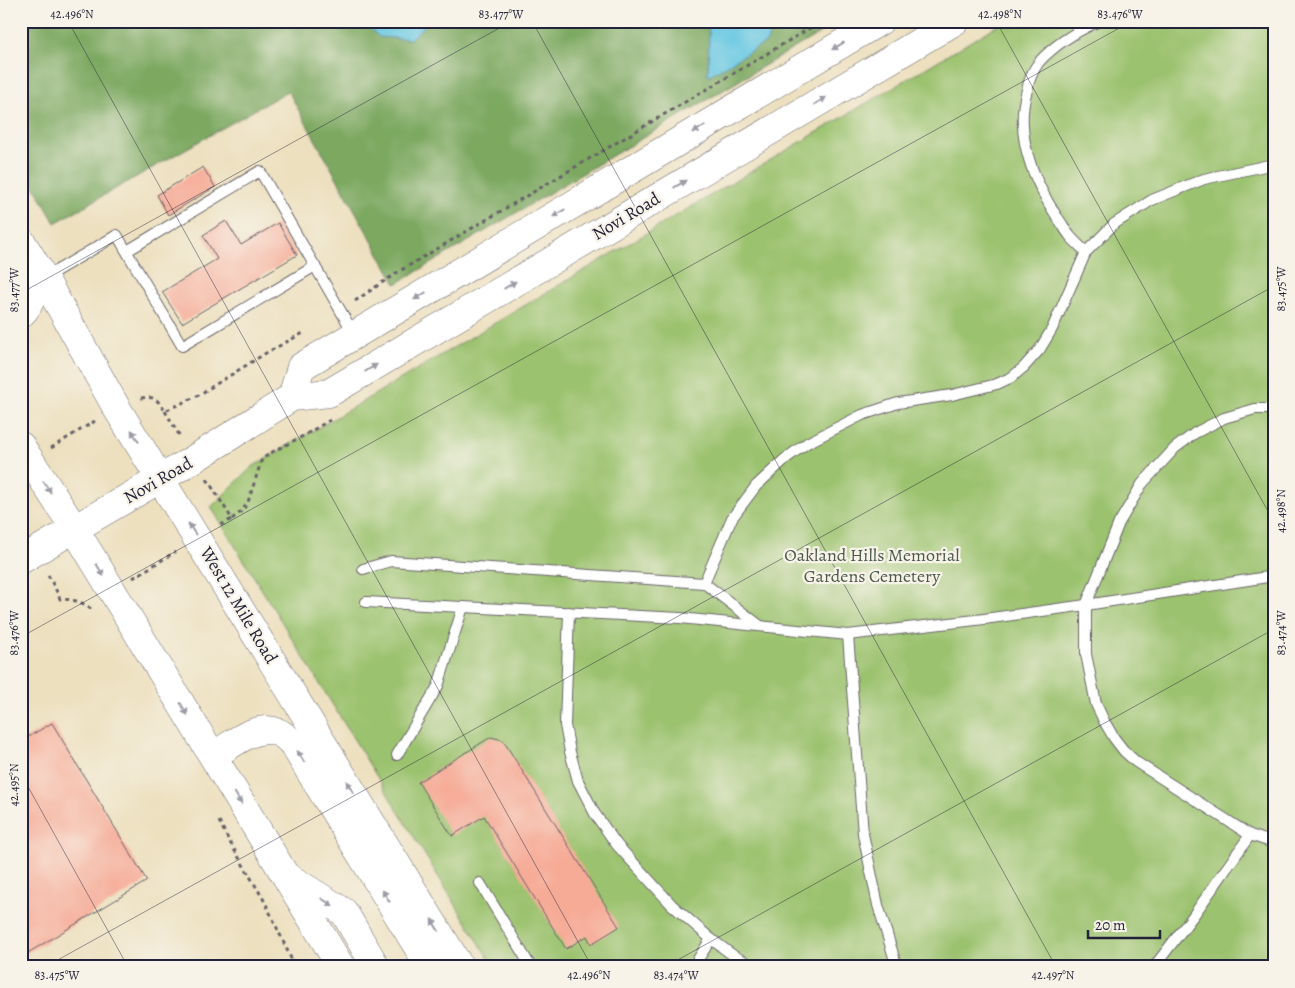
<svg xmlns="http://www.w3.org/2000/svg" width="1295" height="988" font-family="Alegreya,serif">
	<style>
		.green { fill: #9bc26e; stroke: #5e7254 }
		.forest { fill: #7ca861; stroke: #4f654e }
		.water { fill: #65c7e3; stroke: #44748f }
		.building { fill: #f6ab97 }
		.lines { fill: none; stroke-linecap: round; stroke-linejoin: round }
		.service-casing { stroke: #696469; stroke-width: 12 }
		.secondary-casing { stroke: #696469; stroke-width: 29 }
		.path { stroke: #696469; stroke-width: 3; stroke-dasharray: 4 4; stroke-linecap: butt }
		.service { stroke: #fff; stroke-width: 10 }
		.secondary { stroke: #fff; stroke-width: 28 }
		.oneway { fill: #9c9ca7 }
		.ticks { fill: none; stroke: #22223b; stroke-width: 1; stroke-opacity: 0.45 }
		.labels { text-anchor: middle; stroke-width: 4.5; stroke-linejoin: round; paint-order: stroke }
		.street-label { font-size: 18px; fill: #22223b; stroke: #f7f3e8 }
		.park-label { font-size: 18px; fill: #4c5a4d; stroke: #f7f3e8 }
		.neatline { fill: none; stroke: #22223b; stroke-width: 2 }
		.ticks-label { font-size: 12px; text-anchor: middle; fill: #22223b }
	</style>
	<rect width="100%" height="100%" fill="#f7f3e8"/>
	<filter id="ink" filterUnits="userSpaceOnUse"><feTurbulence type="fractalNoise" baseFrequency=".02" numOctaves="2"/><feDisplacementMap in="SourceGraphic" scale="10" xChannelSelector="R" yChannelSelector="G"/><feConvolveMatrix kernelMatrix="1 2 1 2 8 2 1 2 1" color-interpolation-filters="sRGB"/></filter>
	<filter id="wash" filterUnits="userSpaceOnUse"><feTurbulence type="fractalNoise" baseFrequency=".0096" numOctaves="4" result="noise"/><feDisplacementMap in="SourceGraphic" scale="20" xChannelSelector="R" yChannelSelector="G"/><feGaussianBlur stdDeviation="1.12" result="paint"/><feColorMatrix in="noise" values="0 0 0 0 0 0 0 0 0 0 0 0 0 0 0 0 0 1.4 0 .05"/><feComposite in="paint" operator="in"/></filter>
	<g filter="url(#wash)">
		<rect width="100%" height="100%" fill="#ede0bf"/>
		<polygon class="green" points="1005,21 1274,21 1274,967 494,967 211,507 252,467"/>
		<polygon class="forest" points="21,21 363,21 379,37 410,39 430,21 705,21 709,31 708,76 772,23 773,21 840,21 396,284 288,91 55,223 21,164"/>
		<g class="water">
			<polygon points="363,21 430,21 410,39 379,37"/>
			<polygon points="705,21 773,21 767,42 708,76 709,31"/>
		</g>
		<g id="blocks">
			<g class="building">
				<polygon points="203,167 215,187 168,215 157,195"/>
				<polygon points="226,221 241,245 278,223 297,255 182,323 162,292 217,259 203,235"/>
				<polygon points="52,723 147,881 21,957 21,741"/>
				<polygon points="491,737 503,740 619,927 591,944 587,936 566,949 484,816 452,836 418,782"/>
			</g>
		</g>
	</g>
	<g filter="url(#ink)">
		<use href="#blocks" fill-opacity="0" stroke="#696469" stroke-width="1"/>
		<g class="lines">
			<defs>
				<g id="service">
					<polyline points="127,251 260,171 354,334"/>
					<path d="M1086,252C1081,247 1075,242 1070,236C1065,230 1062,223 1057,217C1033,180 1014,134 1027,90C1029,80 1033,70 1039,62C1055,44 1077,31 1099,21"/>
					<polyline points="44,278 117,235 182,346 315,266"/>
					<polyline points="1274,409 1255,409 1224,418 1195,433 1175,448 1142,484 1119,523 1086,605 1086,654 1096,704 1104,721 1114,738 1124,751 1136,762 1250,835 1274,843"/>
					<polyline points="363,569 391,561 704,583 759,625"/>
					<polyline points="704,583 732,518 756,486 785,459 807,443 862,415 898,403 952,395 997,384 1012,377 1024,367 1040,349 1052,329 1086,252 1114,224 1152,200 1204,179 1274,164"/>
					<polyline points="366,602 680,618 848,635 984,619 1086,605 1274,576"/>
					<polyline points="569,612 565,725 570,752 578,781 595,814 617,845 672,905 711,939 734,956 755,967"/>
					<polyline points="848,635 863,834 878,905 897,967"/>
					<polyline points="397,755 438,686 463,607"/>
					<polyline points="480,883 531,967"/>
					<polyline points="693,967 711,939"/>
					<polyline points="1154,967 1193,916 1250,835"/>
				</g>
				<g id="secondary">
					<polyline points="21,241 44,278 116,407 460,967"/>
					<path d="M21,314C34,302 35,284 37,267"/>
					<polyline points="292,397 301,367 880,21"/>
					<polyline points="21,446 74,528 341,967"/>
					<polyline points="21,560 194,459 292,397 329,393 955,21"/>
					<path d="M213,756C230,746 256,723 277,732C284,734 288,739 293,744L430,967"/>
					<polyline points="291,879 344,912 376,967"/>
				</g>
			</defs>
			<use href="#service" class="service-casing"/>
			<use href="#secondary" class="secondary-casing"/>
			<g class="path">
				<polyline points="355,301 398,272 822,21"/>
				<path d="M141,398C155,396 157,399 165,411L197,396L266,353L305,332"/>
				<polyline points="165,411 181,438"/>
				<polyline points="51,448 95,421"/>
				<polyline points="207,479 232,519 219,526"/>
				<polyline points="232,519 242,511 248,502 262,459 274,451 303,436 330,420"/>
				<path d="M48,575L57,592L60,599C72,599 81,601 91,609"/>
				<polyline points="133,578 175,552"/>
				<polyline points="219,821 228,839 265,902 295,967"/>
			</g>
			<use href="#service" class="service"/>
			<use href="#secondary" class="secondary"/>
		</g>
		<defs><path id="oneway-solid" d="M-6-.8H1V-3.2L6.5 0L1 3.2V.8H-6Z" transform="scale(1.25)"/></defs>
		<g class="oneway">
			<use href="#oneway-solid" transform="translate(838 46) rotate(149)"/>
			<use href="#oneway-solid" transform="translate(820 101) rotate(-31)"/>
			<use href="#oneway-solid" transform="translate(699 129) rotate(149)"/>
			<use href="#oneway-solid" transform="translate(680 184) rotate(-31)"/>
			<use href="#oneway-solid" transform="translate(559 213) rotate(149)"/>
			<use href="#oneway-solid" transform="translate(510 285) rotate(-31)"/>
			<use href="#oneway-solid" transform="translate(420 296) rotate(149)"/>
			<use href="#oneway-solid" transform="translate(371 368) rotate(-31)"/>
			<use href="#oneway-solid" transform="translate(135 436) rotate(-122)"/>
			<use href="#oneway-solid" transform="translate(47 487) rotate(57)"/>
			<use href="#oneway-solid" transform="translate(192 529) rotate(-122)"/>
			<use href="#oneway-solid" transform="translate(100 570) rotate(59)"/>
			<use href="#oneway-solid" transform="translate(184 709) rotate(59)"/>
			<use href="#oneway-solid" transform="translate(301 757) rotate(-122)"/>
			<use href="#oneway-solid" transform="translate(350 787) rotate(-122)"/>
			<use href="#oneway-solid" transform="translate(238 798) rotate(59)"/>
			<use href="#oneway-solid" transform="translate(386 896) rotate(-122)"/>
			<use href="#oneway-solid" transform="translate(327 902) rotate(32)"/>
			<use href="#oneway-solid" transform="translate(435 925) rotate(-122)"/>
		</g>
	</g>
	<path class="ticks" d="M68,21L592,967M532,21L1056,967M996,21L1274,522M21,293L512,21M21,637L1132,21M21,774L128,967M45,967L1274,286M665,967L1274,629"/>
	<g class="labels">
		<g class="street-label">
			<text transform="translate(626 216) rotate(-31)" y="6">Novi Road</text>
			<text transform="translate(158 480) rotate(-30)" y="6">Novi Road</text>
			<text transform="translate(239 605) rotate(59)" y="6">West 12 Mile Road</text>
		</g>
		<g class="park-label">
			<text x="872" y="561">Oakland Hills Memorial<tspan x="872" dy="21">Gardens Cemetery</tspan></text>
		</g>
	</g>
	<rect width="1295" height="988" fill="none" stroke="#f7f3e8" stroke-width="55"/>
	<path d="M1088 930v8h72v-8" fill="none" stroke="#22223b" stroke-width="2.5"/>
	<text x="1095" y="930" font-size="15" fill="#22223b" stroke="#f7f3e8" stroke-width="4" paint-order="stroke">20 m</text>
	<rect x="28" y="28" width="1240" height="932" class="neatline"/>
	<g class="ticks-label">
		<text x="72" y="18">42.496°N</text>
		<text x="501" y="18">83.477°W</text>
		<text x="1000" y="18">42.498°N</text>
		<text x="1120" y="18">83.476°W</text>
		<text transform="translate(1281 289) rotate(-90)" y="4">83.475°W</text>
		<text transform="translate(14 290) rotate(-90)" y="4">83.477°W</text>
		<text transform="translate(1281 511) rotate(-90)" y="4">42.498°N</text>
		<text transform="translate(1281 633) rotate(-90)" y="4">83.474°W</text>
		<text transform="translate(14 633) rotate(-90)" y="4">83.476°W</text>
		<text transform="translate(14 785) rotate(-90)" y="4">42.495°N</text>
		<text x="57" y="979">83.475°W</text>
		<text x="589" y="979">42.496°N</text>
		<text x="676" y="979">83.474°W</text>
		<text x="1053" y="979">42.497°N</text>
	</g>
</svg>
